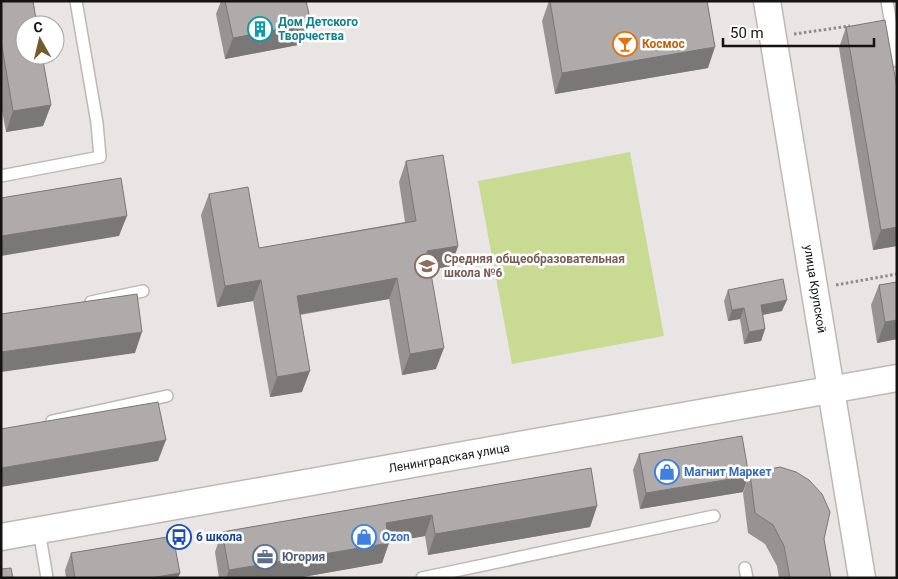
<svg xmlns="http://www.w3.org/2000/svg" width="898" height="579" font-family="Roboto,sans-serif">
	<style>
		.garden { fill: #c9da92 }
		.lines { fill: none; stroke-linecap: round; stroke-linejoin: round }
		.service-casing { stroke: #bcb8b6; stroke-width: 14 }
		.tertiary-casing { stroke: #bcb8b6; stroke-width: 29 }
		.path { stroke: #8e8c8b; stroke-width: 3; stroke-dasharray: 2.5 2.5; stroke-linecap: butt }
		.service { stroke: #fff; stroke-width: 11 }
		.tertiary { stroke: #fff; stroke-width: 26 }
		.wall { fill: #969392 }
		.shaded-wall { fill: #7a7877 }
		.building { fill: #afabaa; stroke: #7a7877 }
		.labels { text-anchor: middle; stroke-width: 5; stroke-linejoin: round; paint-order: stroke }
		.culture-label { font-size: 12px; font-weight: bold; fill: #0d838f; stroke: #fff; text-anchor: start }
		.food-label { font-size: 12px; font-weight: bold; fill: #c56008; stroke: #fff; text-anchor: start }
		.education-label { font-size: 12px; font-weight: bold; fill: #785e54; stroke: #fff; text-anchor: start }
		.street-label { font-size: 12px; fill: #141312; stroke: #fff }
		.shop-label { font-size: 12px; font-weight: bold; fill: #366cbe; stroke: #fff; text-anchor: start }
		.transit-label { font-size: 12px; font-weight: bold; fill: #164399; stroke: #fff; text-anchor: start }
		.service-label { font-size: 12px; font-weight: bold; fill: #4e5e75; stroke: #fff; text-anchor: start }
	</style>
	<rect width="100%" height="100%" fill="#e9e5e4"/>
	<polygon class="garden" points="630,152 664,336 512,364 478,181"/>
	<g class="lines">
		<defs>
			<g id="service">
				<polyline points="887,1 897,61"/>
				<polyline points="1,176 100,157 97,123 76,1"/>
				<polyline points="91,302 143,291"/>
				<polyline points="52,421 167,396"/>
				<polyline points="39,530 47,578"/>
				<polyline points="745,568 747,578"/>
				<polyline points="422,578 714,516"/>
			</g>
			<g id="tertiary">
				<polyline points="767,1 862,578"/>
				<polyline points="1,537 897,378"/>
			</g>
		</defs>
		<use href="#service" class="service-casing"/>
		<use href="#tertiary" class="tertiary-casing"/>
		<g class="path">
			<polyline points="794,34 850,26"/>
			<polyline points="836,285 897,274"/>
		</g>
		<use href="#service" class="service"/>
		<use href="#tertiary" class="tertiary"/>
	</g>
	<g class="wall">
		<polygon points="1,1 51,105 43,126 6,132 1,105"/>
		<polygon points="221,1 306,1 311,23 303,44 225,59 216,14"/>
		<polygon points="549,1 707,1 708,68 555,94 542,21"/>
		<polygon points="846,27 897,246 873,250 839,48"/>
		<polygon points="406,161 458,246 451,266 430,270 436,369 402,375 389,299 300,315 302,392 270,397 253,301 217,307 201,215 209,194 259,248 405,222 399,182"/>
		<polygon points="897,282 897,339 877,343 871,305 879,285"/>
		<polygon points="728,290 782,311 763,315 765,329 761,341 744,344 740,319 728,321 724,301"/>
		<polygon points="639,454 743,492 640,509 633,470"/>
		<polygon points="591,468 597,506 590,527 428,555 425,536 389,542 382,563 297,578 219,578 215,552 222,532"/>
		<polygon points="750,473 824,539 831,578 779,578 777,566 765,544 748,533 743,493"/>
		<polygon points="71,553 180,573 178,578 66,578 65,570"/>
	</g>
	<g class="shaded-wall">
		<polygon points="311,23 303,44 225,59 233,38"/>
		<polygon points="715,47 708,68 555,94 562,73"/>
		<polygon points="51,105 43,126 6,132 13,111"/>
		<polygon points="127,216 119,236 1,256 1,236"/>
		<polygon points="897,227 897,246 873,250 881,230"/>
		<polygon points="458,246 451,266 419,272 427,251"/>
		<polygon points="397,278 389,299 289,316 297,296"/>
		<polygon points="261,280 253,301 217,307 225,286"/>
		<polygon points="787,300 782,311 756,316 761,305"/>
		<polygon points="744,308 740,319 728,321 732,310"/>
		<polygon points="897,320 897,339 877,343 885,322"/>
		<polygon points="765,329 761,341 744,344 749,332"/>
		<polygon points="142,332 135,353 1,372 1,352"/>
		<polygon points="444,348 436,369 402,375 410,354"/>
		<polygon points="310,371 302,392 270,397 277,377"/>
		<polygon points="166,440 158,461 1,487 1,468"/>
		<polygon points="749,476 743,492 640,509 646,493"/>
		<polygon points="597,506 590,527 428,555 435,534"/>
		<polygon points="432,515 425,536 378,544 386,523"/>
		<polygon points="389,543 382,563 297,578 226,578 229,570"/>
		<polygon points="180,573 178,578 151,578"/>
	</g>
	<g class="building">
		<polygon points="1,1 33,1 37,25 25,25 25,55 42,55 51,105 13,111 1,41"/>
		<polygon points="225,1 306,1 311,23 233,38"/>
		<polygon points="550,1 707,1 715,47 562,73"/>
		<polygon points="885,20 897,88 897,227 881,230 846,27"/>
		<polygon points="443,155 458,246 427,251 444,348 410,354 397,278 297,296 310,371 277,377 261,280 225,286 209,194 248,187 259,248 416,221 406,161"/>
		<polygon points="121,178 127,216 1,236 1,198"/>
		<polygon points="783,279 787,300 761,305 765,329 749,332 744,308 732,310 728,290"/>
		<polygon points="897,282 897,320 885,322 879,285"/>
		<polygon points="137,294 142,332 1,352 1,314"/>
		<polygon points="158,402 166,440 1,468 1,429"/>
		<polygon points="742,436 749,476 646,493 639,454"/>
		<polygon points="780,467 796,472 809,480 822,494 830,512 824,539 831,578 790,578 784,546 773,525 755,513 750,473"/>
		<polygon points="591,468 597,506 435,534 432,515 386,523 389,543 229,570 222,532"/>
		<polygon points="173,536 180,573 151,578 75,578 71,553"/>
		<polygon points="11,568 13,578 1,578 1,569"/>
	</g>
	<defs>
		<symbol id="building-ring" viewBox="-11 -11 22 22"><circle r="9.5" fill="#fff" stroke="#0f9aa8" stroke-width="1.5"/><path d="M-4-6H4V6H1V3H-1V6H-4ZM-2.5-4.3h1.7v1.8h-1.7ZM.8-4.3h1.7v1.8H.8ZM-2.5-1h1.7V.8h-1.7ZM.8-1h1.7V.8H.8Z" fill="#0f9aa8"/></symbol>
		<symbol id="bar-ring" viewBox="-11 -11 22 22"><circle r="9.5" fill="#fff" stroke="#e8710a" stroke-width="1.5"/><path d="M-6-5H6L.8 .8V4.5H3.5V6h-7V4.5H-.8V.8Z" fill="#e8710a"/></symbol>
		<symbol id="school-ring" viewBox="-11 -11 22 22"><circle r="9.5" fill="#fff" stroke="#8d6e63" stroke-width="1.5"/><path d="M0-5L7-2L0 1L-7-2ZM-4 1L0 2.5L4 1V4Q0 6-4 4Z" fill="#8d6e63"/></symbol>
		<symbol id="shop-ring" viewBox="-11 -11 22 22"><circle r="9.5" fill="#fff" stroke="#3f7fe0" stroke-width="1.5"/><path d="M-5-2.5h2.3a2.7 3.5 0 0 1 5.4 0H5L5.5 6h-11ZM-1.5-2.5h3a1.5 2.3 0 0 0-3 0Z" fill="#3f7fe0"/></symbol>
		<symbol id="bus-ring" viewBox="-11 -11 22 22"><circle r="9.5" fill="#fff" stroke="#1a4fb4" stroke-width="1.5"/><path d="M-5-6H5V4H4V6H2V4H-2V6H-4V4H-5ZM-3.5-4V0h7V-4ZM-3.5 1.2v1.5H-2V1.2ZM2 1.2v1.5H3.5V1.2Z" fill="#1a4fb4"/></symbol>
		<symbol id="office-ring" viewBox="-11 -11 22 22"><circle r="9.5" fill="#fff" stroke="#5c6f8a" stroke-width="1.5"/><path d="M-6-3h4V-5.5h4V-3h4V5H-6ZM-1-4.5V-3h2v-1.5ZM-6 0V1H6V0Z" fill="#5c6f8a"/></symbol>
	</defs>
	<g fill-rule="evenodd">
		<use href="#building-ring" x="246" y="15" width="28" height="28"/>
		<use href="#bar-ring" x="611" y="30" width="28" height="28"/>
		<use href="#school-ring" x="413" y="252" width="28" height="28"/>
		<use href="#shop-ring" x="653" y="458" width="28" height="28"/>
		<use href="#bus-ring" x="165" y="523" width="28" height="28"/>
		<use href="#shop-ring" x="350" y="523" width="28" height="28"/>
		<use href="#office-ring" x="251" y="543" width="28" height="28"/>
	</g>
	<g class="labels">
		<g class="culture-label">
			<text x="278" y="26">Дом Детского<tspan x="278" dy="14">Творчества</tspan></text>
		</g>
		<g class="food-label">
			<text x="642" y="48">Космос</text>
		</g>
		<g class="education-label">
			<text x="444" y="263">Средняя общеобразовательная<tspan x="444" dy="14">школа №6</tspan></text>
		</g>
		<g class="street-label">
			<text transform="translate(815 289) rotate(81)" y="4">улица Крупской</text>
			<text transform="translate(449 458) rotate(-10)" y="4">Ленинградская улица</text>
		</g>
		<g class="shop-label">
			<text x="684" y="476">Магнит Маркет</text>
			<text x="382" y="541">Ozon</text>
		</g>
		<g class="transit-label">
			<text x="196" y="541">6 школа</text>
		</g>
		<g class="service-label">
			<text x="282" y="561">Югория</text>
		</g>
	</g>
	<rect width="898" height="579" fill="none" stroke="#141312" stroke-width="5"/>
	<g transform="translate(40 40) rotate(352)"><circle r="24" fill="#ffffff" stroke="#a1a1a0"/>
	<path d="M0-4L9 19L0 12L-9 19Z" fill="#735b2c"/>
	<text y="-8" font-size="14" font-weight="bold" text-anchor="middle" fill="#141312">С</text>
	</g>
	<path d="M723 38v8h151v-8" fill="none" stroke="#141312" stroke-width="2.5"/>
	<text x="730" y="38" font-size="15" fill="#141312" stroke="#ffffff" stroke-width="4" paint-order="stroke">50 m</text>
</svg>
